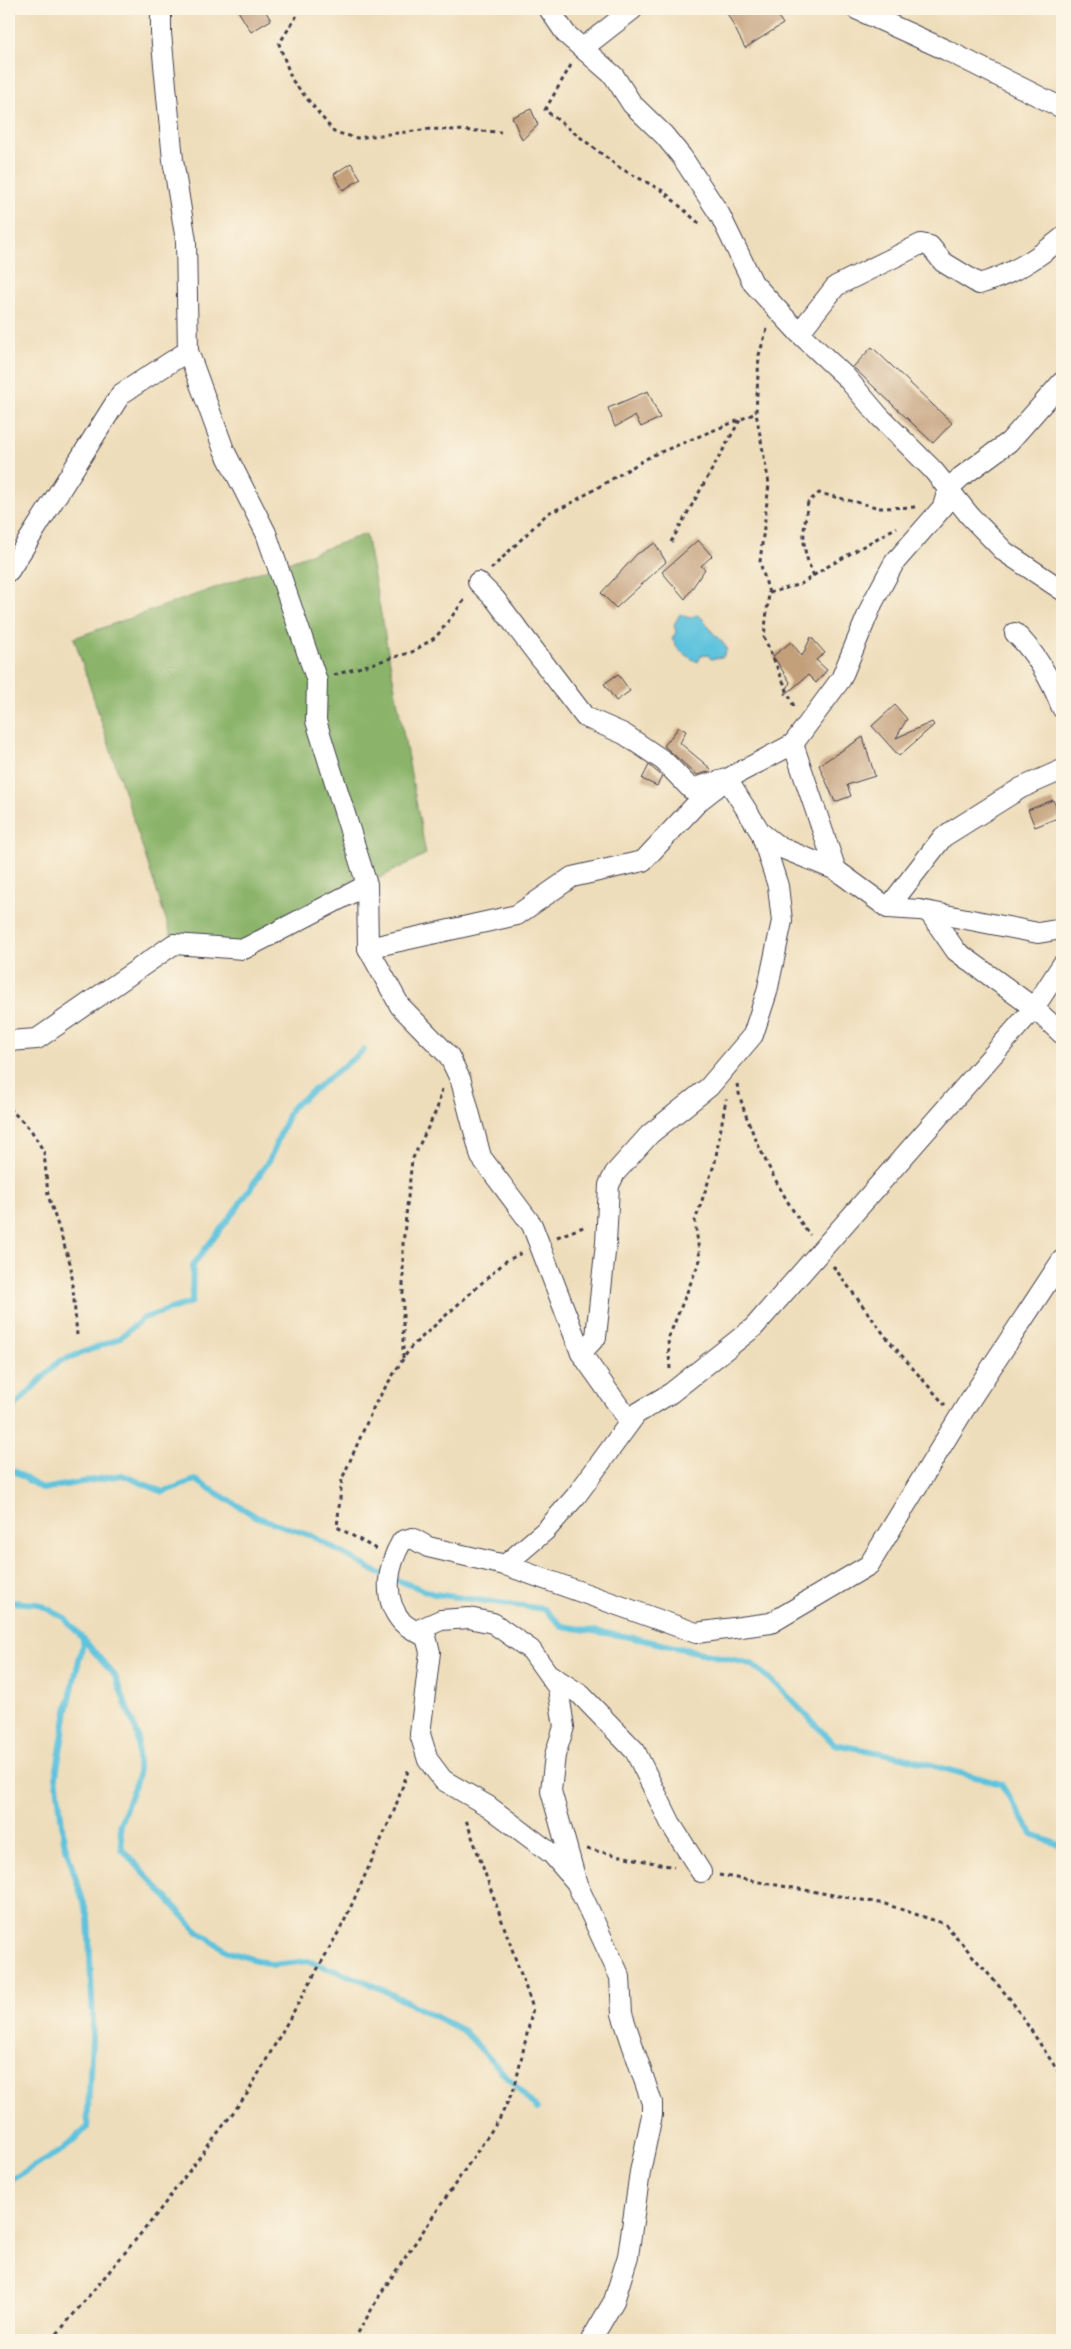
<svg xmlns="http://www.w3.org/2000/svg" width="1071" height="2349" font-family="'IM FELL French Canon',serif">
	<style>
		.forest { fill: #8bb46b; stroke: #566b53 }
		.water { fill: #5fc3dd; stroke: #40728c }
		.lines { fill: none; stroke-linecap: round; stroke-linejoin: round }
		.stream { stroke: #5fc3dd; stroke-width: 6 }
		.building { fill: #c39f7a }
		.minor-casing { stroke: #413e4e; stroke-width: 22 }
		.path { stroke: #413e4e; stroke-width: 3; stroke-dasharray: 4 4; stroke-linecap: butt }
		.minor { stroke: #fff; stroke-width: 20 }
	</style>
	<rect width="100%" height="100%" fill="#fcf5e5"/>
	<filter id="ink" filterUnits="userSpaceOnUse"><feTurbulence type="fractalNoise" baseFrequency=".02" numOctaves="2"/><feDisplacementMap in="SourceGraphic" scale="10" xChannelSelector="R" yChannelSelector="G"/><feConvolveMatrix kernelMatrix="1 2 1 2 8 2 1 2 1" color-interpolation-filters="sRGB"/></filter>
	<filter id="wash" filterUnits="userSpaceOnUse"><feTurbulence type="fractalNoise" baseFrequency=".0096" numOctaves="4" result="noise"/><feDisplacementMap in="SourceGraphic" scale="20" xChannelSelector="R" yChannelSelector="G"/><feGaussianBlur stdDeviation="1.12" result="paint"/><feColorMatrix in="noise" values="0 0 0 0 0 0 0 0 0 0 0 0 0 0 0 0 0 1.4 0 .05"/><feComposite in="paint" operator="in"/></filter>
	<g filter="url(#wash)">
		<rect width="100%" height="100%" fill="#eeddba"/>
		<polygon class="forest" points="366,534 426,854 244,949 174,944 74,638"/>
		<path class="water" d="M680,614L689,618L697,615C705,619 706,623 711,630C715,636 722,640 727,649L723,657L711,659L708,655L701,656L698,662C685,656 679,651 672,639L676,632L674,625Z"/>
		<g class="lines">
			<g class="stream">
				<polyline points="9,1412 58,1362 118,1339 144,1318 192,1302 193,1265 237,1208 270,1159 291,1108 364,1050"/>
				<polyline points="9,1471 14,1471 42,1489 122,1475 163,1492 195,1480 257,1517 312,1536 376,1572 434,1594 544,1609 562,1626 629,1637 752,1664 780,1688 834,1744 902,1757 1001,1784 1033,1835 1062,1846"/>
				<polyline points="9,1602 38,1604 65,1618 115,1676 138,1736 138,1776 120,1824 122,1849 198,1932 229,1952 273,1965 308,1961 369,1983 464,2031 537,2109"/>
				<polyline points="9,2181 62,2150 87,2128 93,2020 88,1917 64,1841 56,1775 67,1711 84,1639"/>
			</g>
		</g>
		<g id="blocks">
			<g class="building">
				<polygon points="237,9 264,9 271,20 251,32"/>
				<polygon points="725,9 773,9 783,24 745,48"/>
				<polygon points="531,109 538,125 522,140 512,117"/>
				<polygon points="351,163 361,179 343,190 334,174"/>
				<polygon points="872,347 952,423 933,443 853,367"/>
				<polygon points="648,391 660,418 641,427 635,416 615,427 608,408"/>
				<polygon points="698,540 712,556 701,566 705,569 685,599 662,572"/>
				<polygon points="655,543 666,562 616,608 601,593 637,554"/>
				<polygon points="811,637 825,653 816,660 827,670 816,683 808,675 785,695 790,682 773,656 791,642 802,656"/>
				<polygon points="618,674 630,691 616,701 604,684"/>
				<polygon points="895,705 907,719 896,738 932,722 934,725 899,756 872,726"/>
				<polygon points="679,727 686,731 680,743 711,769 708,772 697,775 664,746"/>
				<polygon points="863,737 875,776 847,785 851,796 835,802 819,765"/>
				<polygon points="649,765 662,776 657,786 642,779"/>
				<polygon points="1053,800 1060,817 1035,827 1028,810"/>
			</g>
		</g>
	</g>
	<g filter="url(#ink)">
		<use href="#blocks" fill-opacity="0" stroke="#413e4e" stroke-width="1"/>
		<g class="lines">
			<defs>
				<g id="minor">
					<polyline points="161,9 161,33 173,160 186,241 188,351 224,450 266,533 317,681 316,721 367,885 368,948 400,1006 449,1056 461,1081 481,1157 532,1225 581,1353 630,1422"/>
					<polyline points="549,9 566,34 614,76 632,104 664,135 682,157 720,215 753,283 799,333 846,377 879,416 933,470 970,516 1005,552 1062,590"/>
					<polyline points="856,9 946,50 1062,108"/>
					<polyline points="583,48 633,9"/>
					<path d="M799,333L836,286L921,244L930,246L943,262L979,284C1011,275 1036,259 1062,238"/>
					<polyline points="9,571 121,394 188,351"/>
					<polyline points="478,582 495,599 585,717 624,734 664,761 691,789 727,779 761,833 779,847 836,870 888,908 920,910 1038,933 1062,929"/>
					<path d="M1015,633C1037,654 1051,680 1062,708"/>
					<polyline points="793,744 836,870"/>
					<polyline points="888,908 943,837 1021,788 1062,770"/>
					<polyline points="929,912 956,951 1034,1008 1062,1034"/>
					<polyline points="368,948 517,915 572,877 643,861 700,800 727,779 793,744 841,679 873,602 894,563 943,507 948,489 961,477 1009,442 1062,382"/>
					<polyline points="9,1041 37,1039 174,944 244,949 367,885"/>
					<polyline points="581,1353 596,1337 606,1243 609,1185 615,1173 650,1134 709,1087 753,1035 767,992 782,921 778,886 761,833"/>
					<polyline points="505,1565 696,1633 771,1623 869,1565 968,1403 1062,1260"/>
					<polyline points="416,1631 441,1620 469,1618 493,1623 531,1650 558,1688 564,1727 555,1755 551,1791 575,1877"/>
					<polyline points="550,1675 581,1695 635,1751 672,1826 701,1872"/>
					<path d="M591,2340L614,2301L628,2256L640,2172L652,2115V2103L622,2014L620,1977L576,1882L552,1854L488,1806L443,1780L428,1760L420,1734L430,1652L426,1637C419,1633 408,1628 402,1622C381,1598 388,1565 402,1541L412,1538L428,1547L505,1565L546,1530L576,1496L636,1414L671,1393L754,1327L1034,1008L1062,965"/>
				</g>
			</defs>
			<use href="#minor" class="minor-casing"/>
			<g class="path">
				<polyline points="301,9 279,44 292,80 334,132 357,138 430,129 501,132"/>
				<polyline points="571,65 545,110 620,168 663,191 702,226"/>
				<polyline points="767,329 759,355 756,413 769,484 760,562 769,593 764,637 795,709"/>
				<polyline points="671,542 740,420"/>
				<polyline points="491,569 548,513 568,505 651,456 756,413"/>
				<path d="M814,576C800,546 803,533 808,502L819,493L880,508L917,507"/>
				<polyline points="769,593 801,584 825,568 897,527"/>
				<polyline points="334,675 412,652 436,637 466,598"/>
				<path d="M737,1084C744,1124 784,1202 810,1235"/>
				<polyline points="9,1108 31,1130 44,1152 48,1195 71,1266 77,1335"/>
				<polyline points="557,1237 586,1226"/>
				<polyline points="833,1266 889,1341 945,1405"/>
				<polyline points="403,1358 403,1244 412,1160 437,1109 442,1089"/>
				<polyline points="670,1369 668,1339 700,1260 695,1221 715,1162 726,1099"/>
				<polyline points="376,1549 337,1527 342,1479 375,1404 403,1359 411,1347 506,1261 522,1253"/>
				<polyline points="587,1849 674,1867"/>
				<polyline points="719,1875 885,1904 945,1924 1011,2000 1062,2077"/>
				<polyline points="52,2340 153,2219 247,2094 343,1924 394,1811 409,1768"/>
				<polyline points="354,2340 381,2293 500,2118 515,2086 533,2008 465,1817"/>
			</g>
			<use href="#minor" class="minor"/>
		</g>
	</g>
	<rect width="1071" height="2349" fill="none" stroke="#fcf5e5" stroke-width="30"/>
</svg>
